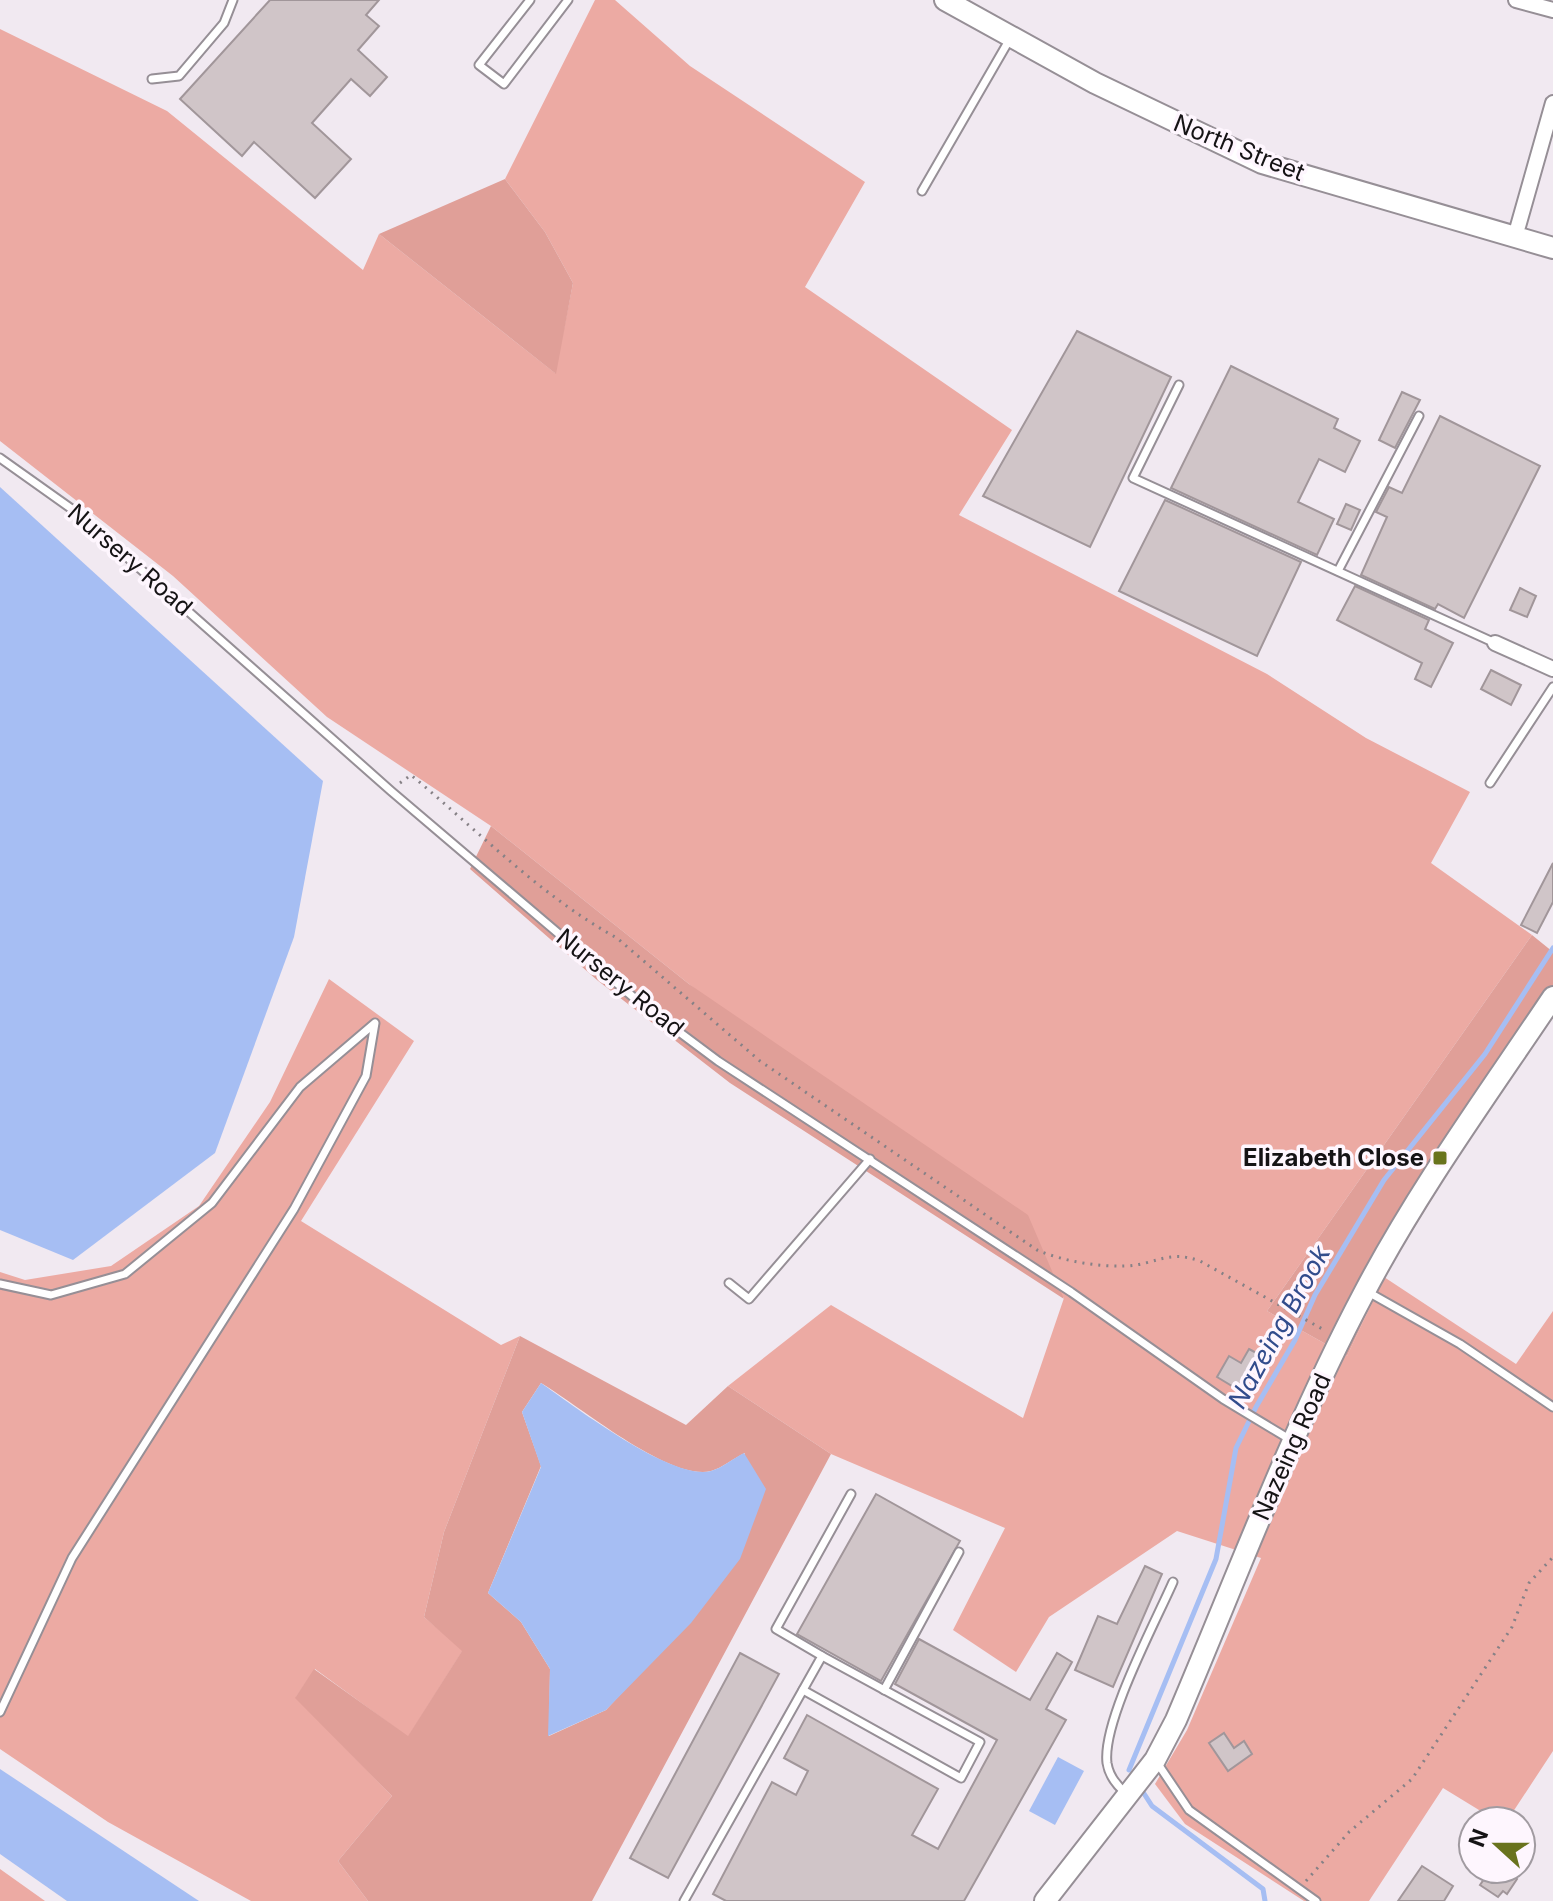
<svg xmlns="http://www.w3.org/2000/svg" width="1553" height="1901" font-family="Inter,sans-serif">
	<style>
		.green { fill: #ecaaa3 }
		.forest { fill: #e09f98; fill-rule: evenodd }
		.water { fill: #a6bef3 }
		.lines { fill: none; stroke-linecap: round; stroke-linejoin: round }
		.stream { stroke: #a6bef3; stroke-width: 5 }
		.building { fill: #d0c5c8; stroke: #a1969a; stroke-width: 2 }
		.lane-casing { stroke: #968f96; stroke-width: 11 }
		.street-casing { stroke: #968f96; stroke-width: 18 }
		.secondary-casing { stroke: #968f96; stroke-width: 24 }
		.path { stroke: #868186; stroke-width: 3; stroke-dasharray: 2 6; stroke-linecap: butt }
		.lane { stroke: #fff; stroke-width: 7 }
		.street { stroke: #fff; stroke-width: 14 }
		.secondary { stroke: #fff; stroke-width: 20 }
		.poi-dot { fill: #69731d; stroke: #fef6fe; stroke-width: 3 }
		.labels { text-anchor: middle; stroke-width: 7; stroke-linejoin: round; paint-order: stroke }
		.street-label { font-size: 24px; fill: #151315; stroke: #fef6fe }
		.poi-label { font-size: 24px; font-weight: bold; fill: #151315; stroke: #fef6fe; text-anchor: end }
		.water-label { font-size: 26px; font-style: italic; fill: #324c8c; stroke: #fef6fe }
	</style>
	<rect width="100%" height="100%" fill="#f1e9f1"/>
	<g class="green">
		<polygon points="595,0 615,0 690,66 865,182 805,287 1012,430 959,515 1267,674 1366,738 1470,792 1431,863 1532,935 1267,1311 1347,1356 1384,1277 1516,1364 1553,1311 1553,1751 1507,1821 1497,1821 1443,1788 1369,1901 1304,1901 1185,1824 1155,1784 1187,1730 1261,1558 1177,1531 1049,1617 1016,1672 953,1630 1005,1528 831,1454 728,1386 831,1305 1023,1418 1064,1298 689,984 491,826 327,717 173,576 0,441 0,29 167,111 363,270 379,234 555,373 573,283 545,232 505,179"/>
		<polygon points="329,979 414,1041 301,1221 501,1345 520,1336 444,1532 424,1617 463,1650 408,1737 315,1669 296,1697 392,1796 338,1861 368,1901 251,1901 108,1822 0,1749 0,1272 25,1280 111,1266 199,1206 270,1102"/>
		<polygon points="0,1869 45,1901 0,1901"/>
	</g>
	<g class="forest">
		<polygon points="505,179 545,232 573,283 556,374 379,234"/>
		<polygon points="491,826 689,984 1028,1215 1064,1299 730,1083 597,980 470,869"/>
		<polygon points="1532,935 1553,952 1553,1012 1492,1101 1384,1277 1347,1356 1267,1311"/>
		<path d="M520,1336L686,1425L728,1386L831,1454L592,1901H368L338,1861L392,1796L295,1698L314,1669L408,1736L462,1651L424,1617L444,1532ZM541,1383C577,1404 670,1482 711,1471C722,1468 734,1458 745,1453L641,1672L606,1710L549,1736L550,1669L521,1622L488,1593L541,1466L522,1412Z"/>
	</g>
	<g class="water">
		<polygon points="0,487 323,781 294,937 215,1153 73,1260 0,1230"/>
		<path d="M541,1383C574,1406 672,1481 711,1471C722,1468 734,1458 744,1453L766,1489L740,1559L691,1623L606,1710L548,1736L550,1669L521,1622L488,1593L541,1467L522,1412Z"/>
		<polygon points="1058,1757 1084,1771 1055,1825 1029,1811"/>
		<polygon points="0,1769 199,1901 67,1901 0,1854"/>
	</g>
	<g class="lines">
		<g class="stream">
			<polyline points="1129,1770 1216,1559 1236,1448 1256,1407 1295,1340 1315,1295 1384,1180 1485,1054 1553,948"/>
			<polyline points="1143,1792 1152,1806 1263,1889 1265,1901"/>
		</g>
	</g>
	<g class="building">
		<polygon points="270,0 379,0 366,15 379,26 358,50 387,77 370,96 351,79 312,123 351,159 315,198 254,142 242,156 180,99"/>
		<polygon points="1077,331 1171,377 1090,547 983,496"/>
		<polygon points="1231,366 1338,419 1334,428 1360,441 1345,472 1319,459 1298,502 1334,519 1317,555 1171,488"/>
		<polygon points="1402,392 1420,400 1395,448 1379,440"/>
		<polygon points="1440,416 1540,466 1464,618 1438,604 1435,609 1361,575 1387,517 1376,512 1389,487 1402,493"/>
		<polygon points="1165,500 1301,562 1257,656 1119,591"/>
		<polygon points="1346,504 1360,510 1351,530 1337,524"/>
		<polygon points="1355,586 1429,620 1425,629 1453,643 1431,687 1415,679 1422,663 1337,620"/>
		<polygon points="1520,588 1536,596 1527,617 1510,610"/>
		<polygon points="1491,670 1521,685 1511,705 1481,689"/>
		<polygon points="1553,863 1553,902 1537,933 1521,925"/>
		<polygon points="1249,1349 1262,1356 1242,1392 1217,1377 1229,1356 1241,1363"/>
		<polygon points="876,1494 960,1541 881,1681 797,1634"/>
		<polygon points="1145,1566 1162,1574 1113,1687 1075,1670 1098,1616 1117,1624"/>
		<polygon points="919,1639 1030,1700 1057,1653 1072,1662 1046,1709 1066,1720 964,1901 726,1901 713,1894 772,1782 796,1795 808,1771 784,1758 807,1715 938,1789 912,1835 938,1849 997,1740 895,1684"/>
		<polygon points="740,1653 779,1674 668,1878 630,1858"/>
		<polygon points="1224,1733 1234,1748 1244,1741 1252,1754 1228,1771 1209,1743"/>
		<polygon points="1422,1866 1453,1886 1444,1901 1398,1901"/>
		<polygon points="1491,1869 1502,1869 1517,1879 1507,1894 1503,1891 1498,1897 1480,1885"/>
	</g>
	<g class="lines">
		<defs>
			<g id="lane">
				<polyline points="530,0 479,65 504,84 568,0"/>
				<polyline points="152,79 179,76 224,23 233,0"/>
				<polyline points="922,191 1011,37"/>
				<polyline points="1179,385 1133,478 1495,643"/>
				<polyline points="0,458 76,512 391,791 639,1002 718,1061 1071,1292 1223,1399 1291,1440"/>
				<polyline points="1338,571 1419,416"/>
				<polyline points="1490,783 1553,687"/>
				<polyline points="729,1283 749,1299 870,1159"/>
				<polyline points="0,1284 51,1295 125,1274 212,1203 300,1087 375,1023 366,1076 294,1209 72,1558 0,1712"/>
				<polyline points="1368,1292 1460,1344 1553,1407"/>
				<polyline points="803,1690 961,1778 980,1742 822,1656"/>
				<polyline points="884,1690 959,1552"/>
				<polyline points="1156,1761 1189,1810 1316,1901"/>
				<path d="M1127,1794C1117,1786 1109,1776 1107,1763C1102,1722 1155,1623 1173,1582"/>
				<polyline points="684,1901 822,1656 776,1629 851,1494"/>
			</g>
			<g id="street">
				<polyline points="1516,0 1553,10"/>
				<polyline points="1515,237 1553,103"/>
				<polyline points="1495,643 1553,669"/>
			</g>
			<g id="secondary">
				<polyline points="945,0 1095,83 1262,163 1553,248"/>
				<path d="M1045,1901L1155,1760L1176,1720C1237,1577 1291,1431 1364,1293C1418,1190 1488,1094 1553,997"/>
			</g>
		</defs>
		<use href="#lane" class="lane-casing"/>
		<use href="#street" class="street-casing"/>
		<use href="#secondary" class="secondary-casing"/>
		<g class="path">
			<path d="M400,783L411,775C477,830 542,897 617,938L760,1061L1037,1250C1063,1261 1097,1267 1125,1266C1156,1265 1167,1249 1200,1261L1326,1331"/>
			<polyline points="1306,1881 1349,1832 1412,1779 1512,1627 1529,1583 1553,1557"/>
		</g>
		<use href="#lane" class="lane"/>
		<use href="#street" class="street"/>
		<use href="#secondary" class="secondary"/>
	</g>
	<rect class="poi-dot" x="1432" y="1150" width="16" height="16" rx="4"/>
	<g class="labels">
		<g class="street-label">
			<text transform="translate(1239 148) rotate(22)" y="8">North Street</text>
			<text transform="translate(130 560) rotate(41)" y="8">Nursery Road</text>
			<text transform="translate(620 983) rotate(39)" y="8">Nursery Road</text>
			<text transform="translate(1292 1447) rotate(-66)" y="8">Nazeing Road</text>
		</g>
		<g class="poi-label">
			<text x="1424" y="1166">Elizabeth Close</text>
		</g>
		<g class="water-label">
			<text transform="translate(1279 1327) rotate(-61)" y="9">Nazeing Brook</text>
		</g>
	</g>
	<g transform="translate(1497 1845) rotate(291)"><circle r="38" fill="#fef6fe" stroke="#a19ba1" stroke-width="2"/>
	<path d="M0-6L14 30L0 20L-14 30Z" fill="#69731d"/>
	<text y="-12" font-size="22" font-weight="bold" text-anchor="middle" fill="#151315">N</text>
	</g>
</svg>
